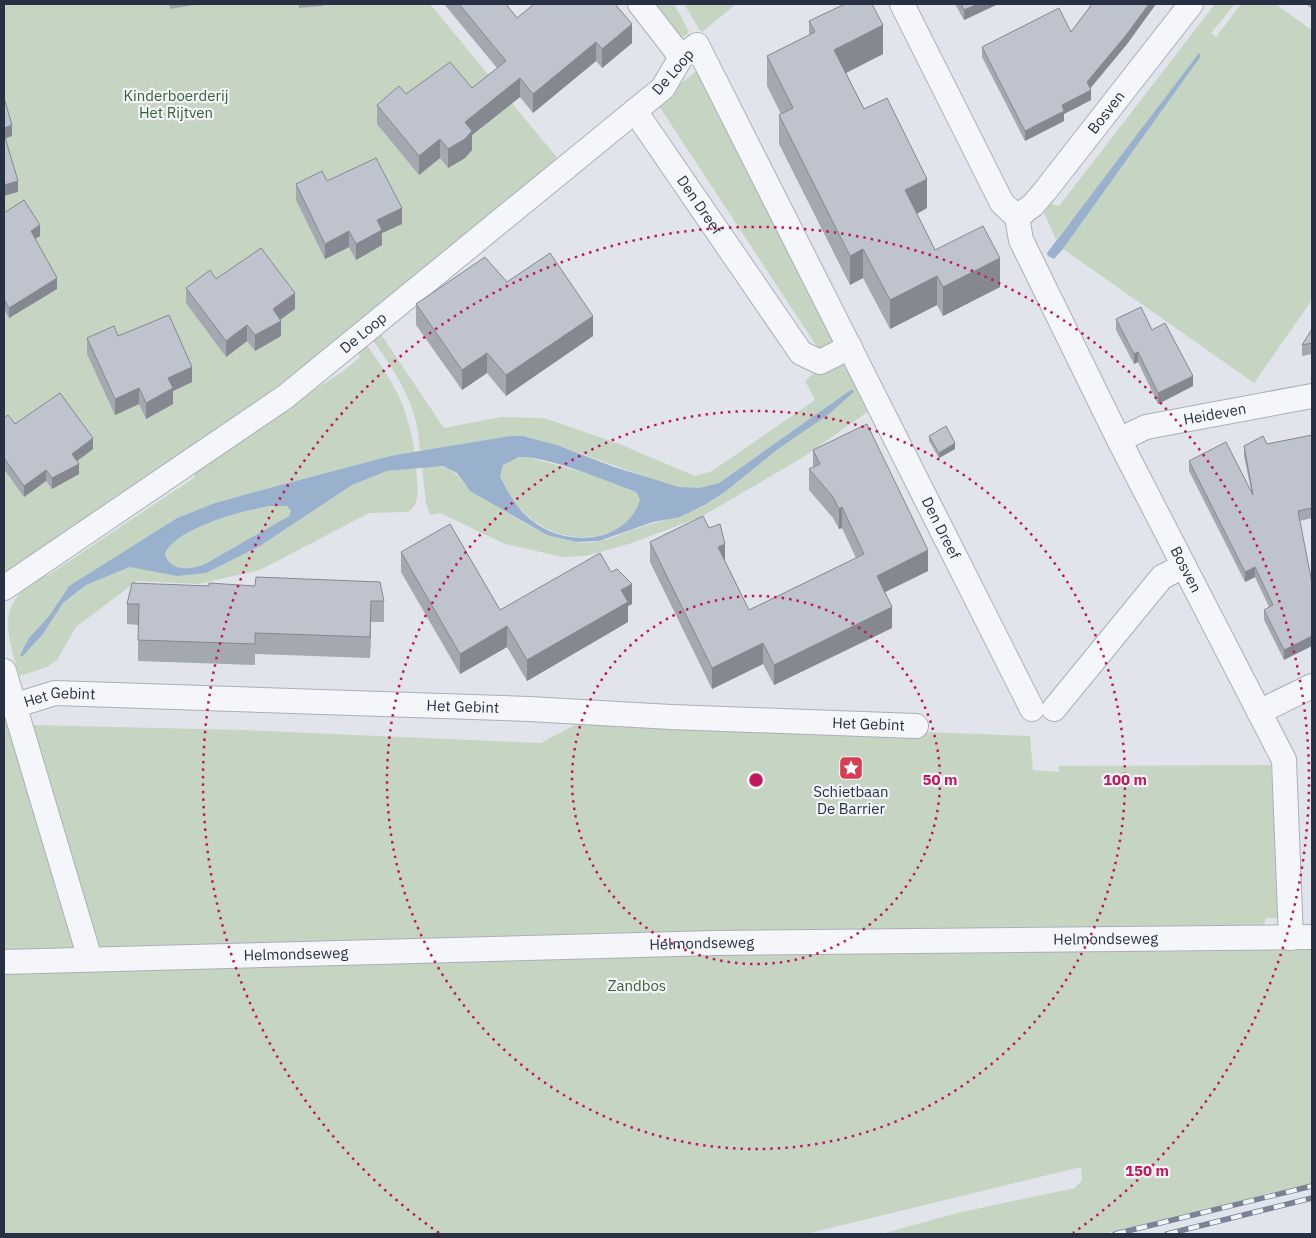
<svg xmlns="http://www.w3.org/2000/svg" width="1316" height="1238" font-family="'IBM Plex Sans',sans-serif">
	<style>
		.green { fill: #c6d5c2 }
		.water { fill: #9ab1cd; fill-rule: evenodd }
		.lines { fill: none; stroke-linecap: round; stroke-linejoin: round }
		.street-casing { stroke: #aaafb9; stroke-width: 26 }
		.street { stroke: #f4f6f9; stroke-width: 24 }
		.rail-casing { stroke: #798396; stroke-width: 5.5 }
		.rail { stroke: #f1f4f8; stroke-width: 4; stroke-dasharray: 11; stroke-linecap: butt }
		.wall { fill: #a3a8b1 }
		.shaded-wall { fill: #858890 }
		.building { fill: #bec3ce; stroke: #858890 }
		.ring { fill: none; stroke: #c2185b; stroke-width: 2.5; stroke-dasharray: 2.5 5 }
		.labels { text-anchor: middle; stroke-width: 4.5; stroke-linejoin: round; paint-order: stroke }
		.street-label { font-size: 15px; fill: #283144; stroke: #f1f4f8 }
		.park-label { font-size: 15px; fill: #3b6134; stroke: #f1f4f8 }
		.poi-label { font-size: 15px; fill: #283144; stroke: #f1f4f8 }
		.centre { fill: #c2185b; stroke: #f1f4f8; stroke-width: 2.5 }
		.ring-label { font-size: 15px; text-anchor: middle; font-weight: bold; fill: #c2185b; stroke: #f1f4f8; stroke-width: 4.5; stroke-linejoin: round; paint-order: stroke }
	</style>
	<rect width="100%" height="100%" fill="#e1e5eb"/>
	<g class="green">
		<polygon points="4,4 430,4 559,160 414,280 281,384 16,570 4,571"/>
		<polygon points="652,4 674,4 689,31 687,35 680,38"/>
		<polygon points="684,4 736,4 702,32 699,29"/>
		<polygon points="1215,4 1235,4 1211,33 1216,37 1241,4 1275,4 1312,30 1312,300 1254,383 1063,249 1201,56 1056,240 1044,213 1051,204 1059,206"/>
		<polygon points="701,64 840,345 823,356 657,103 695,72"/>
		<path d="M378,330L444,428L501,417L544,418L617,443L695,476L712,471L815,400L805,381L818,369L843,360L873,408L802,458L701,517L632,543L586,556L563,557L505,544L440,513L430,515L426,504L422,467C442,464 453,467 465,485C499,506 534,535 575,542C597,546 618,535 638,528C661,520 684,517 706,505C733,489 754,466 778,448C804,429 831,413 854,392L852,389L719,483L699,488L690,489L663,483L557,445L523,436H510L420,452C418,403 397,375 370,336Z"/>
		<path d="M364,341C394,383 406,401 415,453L390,456L269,488L215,503L177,518L69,586L49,616L29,638L20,655L22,657L43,634L63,603L86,585L130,567L206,573L260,546L352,485L387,471L416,468C417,482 422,504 408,512L369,513L260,570L198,584L137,581L76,627L57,660L47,667L19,676C3,619 0,609 42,570L47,576L195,477L191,470L342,372L360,357L355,349Z"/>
		<path d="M526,457L587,473L636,492L640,499C635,516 625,528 608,533C568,546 527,527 507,490C504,484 498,476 500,469C503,459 517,457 526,457Z"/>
		<path d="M270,506H287L291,511L289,516L205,564C190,570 172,572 165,554C175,528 245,510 270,506Z"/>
		<polygon points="4,700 46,772 33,725 243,730 541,743 586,719 1030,736 1033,770 1059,772 1059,766 1271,765 1280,918 1266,918 1257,949 1312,948 1312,1184 1103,1234 881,1234 957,1213 1075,1188 1082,1180 1081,1167 806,1234 4,1234"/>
	</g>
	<g class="water">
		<polygon points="1199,53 1201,56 1063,249 1054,259 1048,256 1047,253"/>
		<path d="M852,389L854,392L829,414L778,449L725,492L705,505L680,517L653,522L599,541L576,542L547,535L470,491L457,473L443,466L387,471L352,485L260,546L206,573L177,576L130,567L86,585L63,603L43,634L22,657L20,655L29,638L49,616L69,586L177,518L215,503L269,488L390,456L510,436H523L557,445L614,467L679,487L699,488L719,483ZM519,457C548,456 607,481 636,492L640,499C628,543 567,548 534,522C518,511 508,493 500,476L503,465ZM270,506H287L291,511L289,516L205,564C190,570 171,572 165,554C175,528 245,510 270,506Z"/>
	</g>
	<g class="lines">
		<defs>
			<g id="street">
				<polyline points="640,4 681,57"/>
				<path id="s1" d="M902,4L1002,203L1017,217L1021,240L1119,440L1284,760L1291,938"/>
				<path id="s2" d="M635,111L801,353L820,362L850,347"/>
				<path id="s3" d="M1017,217L1033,205L1045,191L1191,4"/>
				<path id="s4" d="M1119,440L1146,427L1312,396"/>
				<path id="s5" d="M4,588L285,397L663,88L681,57L697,45L1032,709"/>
				<polyline points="4,671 90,959"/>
				<path id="s6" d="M13,706L55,693L529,709L671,717L916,726"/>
				<polyline points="1054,709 1162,577 1184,566"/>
				<polyline points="1259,712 1312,686"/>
				<path id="s7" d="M4,962L714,943L1312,937"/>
			</g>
		</defs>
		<use href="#street" class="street-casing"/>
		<use href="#street" class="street"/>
		<defs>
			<g id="rail">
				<polyline points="1115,1234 1312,1186"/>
				<polyline points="1167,1234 1312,1198"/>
			</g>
		</defs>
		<use href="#rail" class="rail-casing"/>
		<use href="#rail" class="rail"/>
	</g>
	<g class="wall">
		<polygon points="169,4 194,4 194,5 170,9"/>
		<polygon points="299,4 323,4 323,6 299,8"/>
		<polygon points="444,4 506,4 517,18 632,43 602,68 596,61 533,113 520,97 472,135 472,150 465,158 448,168 440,158 419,175 377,124 377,105 406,94 472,88 497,68"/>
		<polygon points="955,4 996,4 996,5 964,20"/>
		<polygon points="1092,4 1156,4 1127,44 1090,89 1091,100 1064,114 1064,121 1025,141 982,57 982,47 1071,32"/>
		<polygon points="1306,4 1312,4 1312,9"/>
		<polygon points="809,21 883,54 846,73 864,109 927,208 917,214 935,250 1000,287 943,316 937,305 890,329 863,278 850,285 779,144 779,115 781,114 767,86 767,56 809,35"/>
		<polygon points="327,181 402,224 382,233 382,245 356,260 349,247 325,259 296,200 296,184"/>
		<polygon points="4,213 40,236 35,239 57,289 9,318 4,309"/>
		<polygon points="216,279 295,309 280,320 281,336 255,351 247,341 226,357 186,303 186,288"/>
		<polygon points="507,282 593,336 506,396 487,373 462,390 416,325 416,304"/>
		<polygon points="1116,319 1193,386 1158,404 1138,362 1134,364 1116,330"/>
		<polygon points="1312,329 1312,354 1302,356 1302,345"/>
		<polygon points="118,336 192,382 173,391 173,404 146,419 139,404 115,415 87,354 87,338"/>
		<polygon points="4,418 15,424 93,449 77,461 79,474 52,489 46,481 24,497 4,469"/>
		<polygon points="1312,435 1312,518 1300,521 1284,660 1264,620 1264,610 1269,607 1255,577 1245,582 1189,471 1189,461 1251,490 1244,456 1244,446 1267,444"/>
		<polygon points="929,436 955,449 939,458 929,441"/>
		<polygon points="813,450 928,571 885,592 892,628 774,685 763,664 712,689 650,562 650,542 725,561 749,610 856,558 842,528 839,529 833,518 809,490 809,469 813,467"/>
		<polygon points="401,552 500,610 611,572 632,604 628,606 628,622 527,681 507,647 460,674 401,572"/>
		<polygon points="132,583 384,601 384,622 371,622 370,658 255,654 255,665 138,661 138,625 127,624 127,604"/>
	</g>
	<g class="shaded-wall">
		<polygon points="978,4 996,4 996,5 964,20 964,10"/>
		<polygon points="1149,4 1156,4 1127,44 1087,92 1091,90 1091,100 1064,114 1064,121 1025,141 1025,131 1062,105 1087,82"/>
		<polygon points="632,24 632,43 602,68 602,49"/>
		<polygon points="883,25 883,54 834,79 834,50"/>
		<polygon points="596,42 596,61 533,113 533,94"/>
		<polygon points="520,78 520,97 472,135 472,150 465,158 448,168 448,149 465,122"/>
		<polygon points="12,125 12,136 4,139 4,128"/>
		<polygon points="440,139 440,158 419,175 419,156"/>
		<polygon points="927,179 927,208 905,220 905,190"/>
		<polygon points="18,181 18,192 4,196 4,185"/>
		<polygon points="402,208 402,224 382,233 382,245 356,260 356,244 377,220"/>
		<polygon points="40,225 40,236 31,241 31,231"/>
		<polygon points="349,231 349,247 325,259 325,244"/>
		<polygon points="863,249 863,278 850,285 850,256"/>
		<polygon points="1000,258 1000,287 943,316 943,287"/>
		<polygon points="937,276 937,305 890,329 890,300"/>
		<polygon points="57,278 57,289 9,318 9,308"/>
		<polygon points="295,293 295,309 273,325 273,309"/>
		<polygon points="593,316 593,336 506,396 506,375"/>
		<polygon points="281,321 281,336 255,351 255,335"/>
		<polygon points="247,325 247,341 226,357 226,341"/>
		<polygon points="1138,352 1138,362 1134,364 1134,354"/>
		<polygon points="487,353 487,373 462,390 462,370"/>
		<polygon points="192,367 192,382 173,391 173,404 146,419 146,403 168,378"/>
		<polygon points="1193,376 1193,386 1158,404 1158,393"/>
		<polygon points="139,388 139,404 115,415 115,399"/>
		<polygon points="93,438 93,449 72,465 72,454"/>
		<polygon points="955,443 955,449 939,458 939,453"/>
		<polygon points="79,464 79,474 52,489 52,478"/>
		<polygon points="46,470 46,481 24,497 24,486"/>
		<polygon points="842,507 842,528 839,529 839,509"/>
		<polygon points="725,544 725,564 718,547"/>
		<polygon points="928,550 928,571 877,596 877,576"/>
		<polygon points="1255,567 1255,577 1245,582 1245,572"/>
		<polygon points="632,584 632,604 628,606 628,622 527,681 527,660 621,590"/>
		<polygon points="371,601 371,622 370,658 370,637"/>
		<polygon points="892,607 892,628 774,685 774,665"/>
		<polygon points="507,626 507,647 460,674 460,654"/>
		<polygon points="1312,636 1312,646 1284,660 1284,650"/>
		<polygon points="763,643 763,664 712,689 712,668"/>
	</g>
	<g class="building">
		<polygon points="459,4 506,4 517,18 534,4 615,4 632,24 602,49 596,42 533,94 520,78 465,122 472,131 465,139 448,149 440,139 419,156 377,105 399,86 406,94 450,62 472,88 506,61"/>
		<polygon points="845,4 872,4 883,25 834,50 864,109 887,98 927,179 905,190 935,250 983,226 1000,258 943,287 937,276 890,300 863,249 850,256 779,115 793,108 767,56 815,32 809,21"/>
		<polygon points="961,4 978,4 964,10"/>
		<polygon points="1092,4 1149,4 1127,34 1087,82 1091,90 1062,105 1064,111 1025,131 982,47 1059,8 1071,32"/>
		<polygon points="4,98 12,125 4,128"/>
		<polygon points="4,134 18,181 4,185"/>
		<polygon points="376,158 402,208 377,220 382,230 356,244 349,231 325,244 296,184 322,171 327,181"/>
		<polygon points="24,200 40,225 31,231 57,278 9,308 4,299 4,213"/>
		<polygon points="261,248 295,293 273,309 281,321 255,335 247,325 226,341 186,288 210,270 216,279"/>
		<polygon points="550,253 593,316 506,375 487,353 462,370 416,304 485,257 507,282"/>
		<polygon points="1141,307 1152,330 1165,323 1193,376 1158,393 1138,352 1134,354 1116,319"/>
		<polygon points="169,315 192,367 168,378 173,388 146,403 139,388 115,399 87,338 114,326 118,336"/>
		<polygon points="1312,329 1312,343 1302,345"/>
		<polygon points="60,393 93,438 72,454 79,464 52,478 46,470 24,486 4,458 4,418 8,415 15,424"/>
		<polygon points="867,424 928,550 877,576 892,607 774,665 763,643 712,668 650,542 703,516 709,528 720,524 725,544 718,547 749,610 864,554 842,507 839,509 833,497 809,469 820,464 813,450"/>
		<polygon points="946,426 955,443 939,453 929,436"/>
		<polygon points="1312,435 1312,508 1298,511 1312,583 1312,636 1284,650 1264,610 1273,605 1255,567 1245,572 1189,461 1226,442 1253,495 1244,446 1263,436 1267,444"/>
		<polygon points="450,524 500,610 600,553 611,572 617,569 632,584 621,590 628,602 527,660 507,626 460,654 401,552"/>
		<polygon points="256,577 380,582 384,601 371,601 370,637 255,633 255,644 138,640 139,604 127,604 132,583 209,586 209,583 255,586"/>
	</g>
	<g class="ring">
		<circle cx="756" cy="780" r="184"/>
		<circle cx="756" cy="780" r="369"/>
		<path d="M439 1233A553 553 0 1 1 1073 1233"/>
	</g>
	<defs>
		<symbol id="sight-square" viewBox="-11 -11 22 22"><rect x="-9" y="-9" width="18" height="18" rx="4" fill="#d83e4f" stroke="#f1f4f8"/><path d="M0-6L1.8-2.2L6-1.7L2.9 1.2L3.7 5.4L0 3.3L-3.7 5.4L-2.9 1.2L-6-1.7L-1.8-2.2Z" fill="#fff"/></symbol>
	</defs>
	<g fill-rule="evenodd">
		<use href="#sight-square" x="837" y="754" width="28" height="28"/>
	</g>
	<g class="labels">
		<g class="street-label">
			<text transform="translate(673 72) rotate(-49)" y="5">De Loop</text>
			<text dy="5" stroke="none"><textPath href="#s3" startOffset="138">Bosven</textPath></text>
			<text dy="5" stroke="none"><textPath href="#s2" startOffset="114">Den Dreef</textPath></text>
			<text dy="5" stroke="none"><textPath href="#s5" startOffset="441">De Loop</textPath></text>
			<text dy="5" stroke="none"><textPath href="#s4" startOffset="100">Heideven</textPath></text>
			<text dy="5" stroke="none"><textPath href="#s5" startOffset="1425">Den Dreef</textPath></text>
			<text dy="5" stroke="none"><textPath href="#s1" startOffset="635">Bosven</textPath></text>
			<text dy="5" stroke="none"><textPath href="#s6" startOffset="48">Het Gebint</textPath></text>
			<text dy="5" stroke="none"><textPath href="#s6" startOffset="452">Het Gebint</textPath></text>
			<text dy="5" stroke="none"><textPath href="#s6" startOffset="858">Het Gebint</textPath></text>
			<text dy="5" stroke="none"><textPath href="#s7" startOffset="1102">Helmondseweg</textPath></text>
			<text dy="5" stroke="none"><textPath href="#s7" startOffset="698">Helmondseweg</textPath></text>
			<text dy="5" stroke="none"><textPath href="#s7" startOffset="292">Helmondseweg</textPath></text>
		</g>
		<g class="park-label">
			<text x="176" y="101">Kinderboerderij<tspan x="176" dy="17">Het Rijtven</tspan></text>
			<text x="637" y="991">Zandbos</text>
		</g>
		<g class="poi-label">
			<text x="851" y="797">Schietbaan<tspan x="851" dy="17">De Barrier</tspan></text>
		</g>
	</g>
	<circle cx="756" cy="780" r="8" class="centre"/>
	<g class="ring-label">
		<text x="940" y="785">50 m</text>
		<text x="1125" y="785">100 m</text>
		<text x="1147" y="1176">150 m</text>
	</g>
	<rect width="1316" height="1238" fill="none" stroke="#283144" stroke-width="10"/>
</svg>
